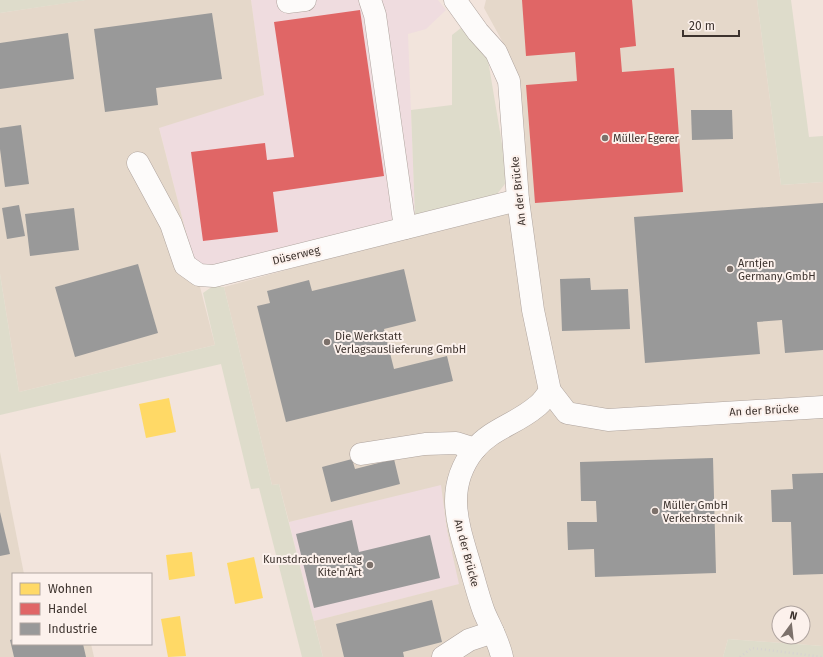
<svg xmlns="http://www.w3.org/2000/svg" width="823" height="657" font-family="'Fira Sans',sans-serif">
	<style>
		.commercial { fill: #efdcdf }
		.industrial { fill: #e5d8ca; fill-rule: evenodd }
		.green { fill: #dedccb }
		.homes { fill: #ffd966 }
		.shops { fill: #e06666 }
		.industry { fill: #999 }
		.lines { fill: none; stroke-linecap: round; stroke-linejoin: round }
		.minor-casing { stroke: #aea39d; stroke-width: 23 }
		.path { stroke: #d7d3d1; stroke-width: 2.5; stroke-dasharray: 1 3; stroke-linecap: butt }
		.minor { stroke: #fdfbfa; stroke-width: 22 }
		.poi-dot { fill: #7c716b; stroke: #fcf1ec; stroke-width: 1.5 }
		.labels { text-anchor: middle; stroke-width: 4; stroke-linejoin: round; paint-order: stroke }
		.poi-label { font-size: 11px; fill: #3d332e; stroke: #fcf1ec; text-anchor: start }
		.street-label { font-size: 11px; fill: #3d332e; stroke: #fcf1ec }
	</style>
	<rect width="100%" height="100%" fill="#f2e4dc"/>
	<g class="commercial">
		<polygon points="251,0 438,0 446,10 426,29 408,34 415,217 214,268 193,261 159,127 264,95"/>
		<polygon points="441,484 447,530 460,584 314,621 289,522"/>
	</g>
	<g class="industrial">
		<polygon points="85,0 251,0 264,95 159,128 215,345 19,392 0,274 0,13"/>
		<path d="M486,0H757L781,185L823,182V646L728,639L723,657H323L314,621L459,584L447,530L441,485L289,522L279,484L272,485L224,287L428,231L527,207L518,83L507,50L484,8ZM779,613H803V637H779Z"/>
		<polygon points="0,452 24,574 13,574 13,644 91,644 94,657 0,657"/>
	</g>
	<g class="green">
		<polygon points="0,0 87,0 0,13"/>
		<polygon points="757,0 791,0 809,137 823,136 823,182 781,185"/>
		<polygon points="461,28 488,60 508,180 494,198 415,217 411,110 452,105 452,35"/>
		<polygon points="0,274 19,392 215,345 203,293 213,286 224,287 272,485 279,484 323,657 302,657 259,488 251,489 221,364 0,415"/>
		<polygon points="728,639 823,646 823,657 723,657"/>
	</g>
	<g class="homes">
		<polygon points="169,398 176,432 146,438 139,404"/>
		<polygon points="192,552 195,576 169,580 166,555"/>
		<polygon points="254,557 263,598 235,604 227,563"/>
		<polygon points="180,616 186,656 168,657 161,619"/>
	</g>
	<g class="shops">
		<polygon points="522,0 632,0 636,46 620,48 622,72 674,68 683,192 535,203 526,85 577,81 575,52 526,56"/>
		<polygon points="360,10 384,176 273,192 278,232 203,241 191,152 265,143 267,160 294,157 274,22"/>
	</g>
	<g class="industry">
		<polygon points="212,13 222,79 156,88 158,105 105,112 94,29"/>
		<polygon points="68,33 74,79 0,89 0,43"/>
		<polygon points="691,110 732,110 733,139 692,140"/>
		<polygon points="21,125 29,184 5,187 0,149 0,128"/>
		<polygon points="823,203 823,350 785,353 782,320 757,322 760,354 645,363 634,217"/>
		<polygon points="19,205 25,236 7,239 2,208"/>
		<polygon points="74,208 79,250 30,256 25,214"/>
		<polygon points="138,264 158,333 75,357 55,287"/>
		<polygon points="404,269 416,321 384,329 394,369 447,356 453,381 286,422 257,306 270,303 267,291 309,280 312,291"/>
		<polygon points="590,278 591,290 628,289 630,329 562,331 560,279"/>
		<polygon points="713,458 716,573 595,577 594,549 568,550 567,522 597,522 596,501 581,501 580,462"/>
		<polygon points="352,459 355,469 394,459 400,484 331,502 322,467"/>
		<polygon points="823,473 823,574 793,575 791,522 772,522 771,490 793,489 792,474"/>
		<polygon points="0,512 10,554 0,556"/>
		<polygon points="352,520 359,552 430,535 440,578 314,608 296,534"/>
		<polygon points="432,600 442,642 403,652 404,657 344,657 336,624"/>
		<polygon points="13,639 13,644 83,644 86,657 14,657 10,640"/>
	</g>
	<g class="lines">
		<defs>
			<g id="minor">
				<polyline points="370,0 375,15 405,228"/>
				<polyline points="455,0 478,32 496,52 509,81 518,200 533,310 550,391 567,413 608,420 823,407"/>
				<polyline points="288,2 305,0"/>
				<polyline points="138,163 171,224 185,265 199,275 214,276 518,200"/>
				<polyline points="361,454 425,444 456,443 475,449"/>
				<polyline points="443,657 469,640 493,632"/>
				<path d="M502,657C499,642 490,626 484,612C478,596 474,579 469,562C457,522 445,487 474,450C491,429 516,424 536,407C542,403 546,396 550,391"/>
			</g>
		</defs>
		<use href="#minor" class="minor-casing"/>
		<polyline class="path" points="740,657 752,648 823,657"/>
		<use href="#minor" class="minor"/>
	</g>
	<g class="poi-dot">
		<circle cx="605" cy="138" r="4"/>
		<circle cx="730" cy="269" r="4"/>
		<circle cx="327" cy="342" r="4"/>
		<circle cx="655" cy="511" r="4"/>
		<circle cx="370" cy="565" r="4"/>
	</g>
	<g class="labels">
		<g class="poi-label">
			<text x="613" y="142">Müller Egerer</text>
			<text x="738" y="267">Arntjen<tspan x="738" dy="13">Germany GmbH</tspan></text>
			<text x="335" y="340">Die Werkstatt<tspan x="335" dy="13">Verlagsauslieferung GmbH</tspan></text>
			<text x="663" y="509">Müller GmbH<tspan x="663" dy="13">Verkehrstechnik</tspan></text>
			<text x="362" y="563" text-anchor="end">Kunstdrachenverlag<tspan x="362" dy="13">Kite'n'Art</tspan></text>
		</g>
		<g class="street-label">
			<text transform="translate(518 191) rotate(-96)" y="4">An der Brücke</text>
			<text transform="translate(296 255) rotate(-14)" y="4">Düserweg</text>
			<text transform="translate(764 410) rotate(-3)" y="4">An der Brücke</text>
			<text transform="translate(467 553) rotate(75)" y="4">An der Brücke</text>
		</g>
	</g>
	<rect x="12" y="573" width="140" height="72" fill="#fcf1ec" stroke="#b0a5a0"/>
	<rect x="20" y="583" width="20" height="12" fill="#ffd966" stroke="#b0a5a0"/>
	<text x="48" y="593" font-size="12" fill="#3d332e">Wohnen</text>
	<rect x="20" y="603" width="20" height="12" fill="#e06666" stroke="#b0a5a0"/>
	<text x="48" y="613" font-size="12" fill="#3d332e">Handel</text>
	<rect x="20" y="623" width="20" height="12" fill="#999999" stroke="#b0a5a0"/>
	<text x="48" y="633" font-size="12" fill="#3d332e">Industrie</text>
	<g transform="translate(791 625) rotate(15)"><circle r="19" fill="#fcf1ec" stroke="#b0a5a0"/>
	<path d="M0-3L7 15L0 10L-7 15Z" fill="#7c716b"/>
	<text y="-6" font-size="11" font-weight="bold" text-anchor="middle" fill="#3d332e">N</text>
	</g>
	<path d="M683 30v6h56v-6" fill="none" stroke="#3d332e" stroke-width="2"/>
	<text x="689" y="30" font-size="12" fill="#3d332e" stroke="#fcf1ec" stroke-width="3" paint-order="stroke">20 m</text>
</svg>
